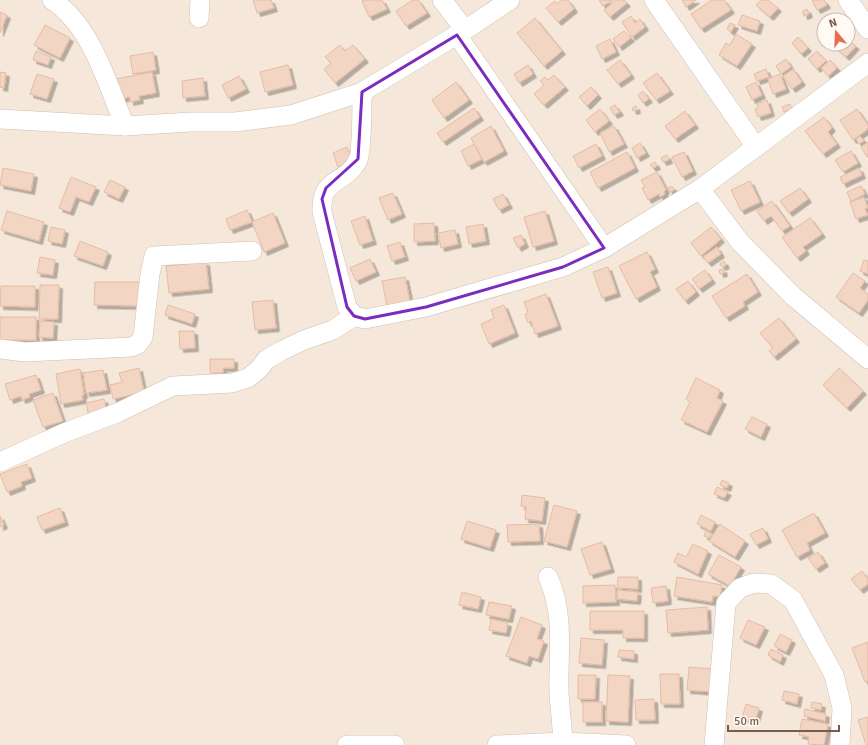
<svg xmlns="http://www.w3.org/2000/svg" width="868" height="745" font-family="Signika,sans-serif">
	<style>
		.residential { fill: #f5e8da; fill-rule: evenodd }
		.building { fill: #f3d5c3; stroke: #e6bba3; filter: url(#shadow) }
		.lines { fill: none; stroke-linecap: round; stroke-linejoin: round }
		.minor-casing { stroke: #d1beb0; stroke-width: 20 }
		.minor { stroke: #fff; stroke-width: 19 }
		.marked { fill: none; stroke: #7b2cbf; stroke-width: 3; stroke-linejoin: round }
	</style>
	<defs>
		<filter id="shadow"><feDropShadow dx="3.5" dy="3.5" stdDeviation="0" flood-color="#0004"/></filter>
	</defs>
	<rect width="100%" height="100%" fill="#fdf6ec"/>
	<path class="residential" d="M0,0H868V745H0ZM824,20H848V44H824Z"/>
	<g class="building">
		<polygon points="253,0 271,0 274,8 257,13"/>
		<polygon points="364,0 382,0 387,9 369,17 362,1"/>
		<polygon points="413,0 418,0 427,13 406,26 396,11"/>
		<polygon points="562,0 568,0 574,9 558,22 546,8 555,1 557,4"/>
		<polygon points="599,0 613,0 603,6"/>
		<polygon points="616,0 624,0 627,3 610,17 604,10"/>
		<polygon points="682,0 696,0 686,7"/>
		<polygon points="712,0 724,0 731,10 701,29 691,14"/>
		<polygon points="761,0 768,0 778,8 770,17 756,5"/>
		<polygon points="812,0 824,0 827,5 817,10"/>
		<polygon points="807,9 809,14 804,16 803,11"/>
		<polygon points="0,12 7,15 0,33"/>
		<polygon points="742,15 760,21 757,31 738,25"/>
		<polygon points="631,16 635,23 640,19 645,27 632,37 622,22"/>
		<polygon points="535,18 562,51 544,66 517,33"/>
		<polygon points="730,23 735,25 731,32 727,29"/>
		<polygon points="45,25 70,38 60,58 34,45"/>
		<polygon points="624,31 631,38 619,47 613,39"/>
		<polygon points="736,34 752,44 737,66 719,55 726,43 730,45"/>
		<polygon points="798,37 808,48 801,54 792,43"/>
		<polygon points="610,39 616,52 602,59 596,46"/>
		<polygon points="848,40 856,46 846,57 835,47 838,44 848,44"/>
		<polygon points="340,45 345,51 353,45 365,59 335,83 324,69 331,63 325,57"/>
		<polygon points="36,51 51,57 48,65 33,60"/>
		<polygon points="817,51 826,61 817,69 808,59"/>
		<polygon points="153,52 156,70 133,74 130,56"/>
		<polygon points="786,59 791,67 781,74 776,66"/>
		<polygon points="620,60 631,75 618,84 607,70"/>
		<polygon points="830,60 837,68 828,76 821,68"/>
		<polygon points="288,65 293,85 265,92 260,72"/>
		<polygon points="528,65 533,74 519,83 514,74"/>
		<polygon points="766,69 769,77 757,81 754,74"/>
		<polygon points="793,69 802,82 792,89 783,76"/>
		<polygon points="0,72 6,73 4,88 0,87"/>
		<polygon points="152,72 156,93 139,96 140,100 130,102 130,97 120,99 116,79"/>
		<polygon points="657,73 670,91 656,100 643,83"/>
		<polygon points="37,74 54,79 47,99 30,94"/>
		<polygon points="780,74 786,89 773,94 768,79"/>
		<polygon points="554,75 565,87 544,105 534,94 544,85 540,81 545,77 548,80"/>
		<polygon points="239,76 246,89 228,98 222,85"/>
		<polygon points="203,78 205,96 183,98 182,81"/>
		<polygon points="456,82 469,100 444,118 432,100"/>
		<polygon points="756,82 762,95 752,100 746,87"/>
		<polygon points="591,87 598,95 587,106 579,97"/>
		<polygon points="643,91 649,99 643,103 638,95"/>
		<polygon points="767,100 771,113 758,117 755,109 758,108 757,104"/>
		<polygon points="790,104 792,109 784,112 782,107"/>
		<polygon points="615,105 620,112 614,115 610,108"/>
		<polygon points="636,106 637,110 633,111 632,108"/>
		<polygon points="474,108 480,117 443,142 437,133"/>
		<polygon points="600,109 609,121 595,132 586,120"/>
		<polygon points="857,109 868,125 868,129 853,140 840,120"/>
		<polygon points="685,111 695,125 675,139 665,126"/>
		<polygon points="824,117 832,128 828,132 837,144 823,154 805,131"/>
		<polygon points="491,126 504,151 484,162 471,138"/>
		<polygon points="614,126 624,144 609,152 600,133"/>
		<polygon points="860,136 864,141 859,144 856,139"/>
		<polygon points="868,142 868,156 867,157 861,147"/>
		<polygon points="640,143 646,153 637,158 632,148"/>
		<polygon points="474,144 482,159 468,166 461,151"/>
		<polygon points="596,144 602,156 579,168 573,156"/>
		<polygon points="347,147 353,161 338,167 333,153"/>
		<polygon points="851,151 858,163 843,172 835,160"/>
		<polygon points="627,152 635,168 598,188 590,172"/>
		<polygon points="684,152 693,171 682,177 672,157"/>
		<polygon points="667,155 669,160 663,162 661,158"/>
		<polygon points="655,162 657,166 653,168 650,165"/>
		<polygon points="3,168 34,174 31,191 0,185"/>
		<polygon points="859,168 862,175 843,184 840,177"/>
		<polygon points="657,172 666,190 664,192 665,194 660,197 659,194 648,200 642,188 645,187 641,180"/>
		<polygon points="71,177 96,187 89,202 76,197 70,212 59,208"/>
		<polygon points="110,180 125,187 119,199 104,192"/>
		<polygon points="750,181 760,202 741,211 731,190"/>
		<polygon points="672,186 674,190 670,192 668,188"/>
		<polygon points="861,186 865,194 851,201 847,192"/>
		<polygon points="800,188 808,199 789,213 780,201"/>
		<polygon points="393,193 402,214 388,220 379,198"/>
		<polygon points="503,194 509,205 499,210 493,199"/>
		<polygon points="864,197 868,208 865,209 868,215 856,219 850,202"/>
		<polygon points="772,201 790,226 782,231 771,216 764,221 757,211"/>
		<polygon points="247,210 252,222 230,230 226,219"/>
		<polygon points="7,211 44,222 39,241 1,230"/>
		<polygon points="545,211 554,241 533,247 524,217"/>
		<polygon points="273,213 285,243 264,252 252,222"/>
		<polygon points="365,216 373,241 360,245 351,221"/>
		<polygon points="810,218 822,234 803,247 806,251 797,258 782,237"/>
		<polygon points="434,223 435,241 414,242 414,224"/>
		<polygon points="483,224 486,241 469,244 466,227"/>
		<polygon points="51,227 65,230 62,244 48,241"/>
		<polygon points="711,227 721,239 701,256 691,243"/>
		<polygon points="455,230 458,244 441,248 438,233"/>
		<polygon points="521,235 525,244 518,248 513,238"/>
		<polygon points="80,241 108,252 103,266 74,256"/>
		<polygon points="400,242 405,257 392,261 387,246"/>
		<polygon points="717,247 721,254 708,263 703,257"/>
		<polygon points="647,252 655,269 650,272 657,287 636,299 619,266"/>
		<polygon points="40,257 55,260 53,275 37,273"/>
		<polygon points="370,259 376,272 356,281 350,268"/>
		<polygon points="864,260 868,261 868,274 860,271"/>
		<polygon points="724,261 726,265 722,267 720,264"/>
		<polygon points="206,262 209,289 169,293 166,266"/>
		<polygon points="608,267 617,293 602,298 593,272"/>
		<polygon points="723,269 724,273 720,274 719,270"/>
		<polygon points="705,270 712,280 699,289 692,279"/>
		<polygon points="853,273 865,281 860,288 868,294 868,300 859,313 836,297"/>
		<polygon points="747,274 758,292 743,302 745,306 726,318 712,296"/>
		<polygon points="405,277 411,306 388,311 382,281"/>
		<polygon points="688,281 696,292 685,301 676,289"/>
		<polygon points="95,282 143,282 142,306 94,305"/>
		<polygon points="40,285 59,285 58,319 39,319"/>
		<polygon points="1,286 35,286 35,307 0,306"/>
		<polygon points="546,294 558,326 535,334 531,321 528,323 525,314 528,313 524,302"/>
		<polygon points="273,300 276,328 255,330 252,302"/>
		<polygon points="168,305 195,314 192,324 165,315"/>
		<polygon points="504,305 515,333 489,344 481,324 494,318 491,310"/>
		<rect x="0" y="317" width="36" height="23"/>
		<polygon points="779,318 796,339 774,357 769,351 773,348 760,333"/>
		<polygon points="40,321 54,322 53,338 39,337"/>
		<polygon points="179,331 194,331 195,348 180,349"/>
		<polygon points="210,359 234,359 234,368 223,368 223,373 210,373"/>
		<polygon points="139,368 144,392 113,399 110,385 122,382 119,373"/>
		<polygon points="839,368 863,391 847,408 823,385"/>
		<polygon points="80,369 84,395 82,395 83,400 61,404 56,374"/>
		<polygon points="103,370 107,390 86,393 83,373"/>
		<polygon points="36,375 41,390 29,394 30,397 22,400 21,396 10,400 5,384"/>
		<polygon points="696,378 720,390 717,398 723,401 707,432 681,420 690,402 686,399"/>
		<polygon points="53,393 63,421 43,427 33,400"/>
		<polygon points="104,399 107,412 89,417 86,403"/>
		<polygon points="752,417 767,424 761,437 745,429"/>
		<polygon points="27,464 32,478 21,482 22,486 7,492 0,474"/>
		<polygon points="722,480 729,483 727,488 720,485"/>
		<polygon points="717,487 728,492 724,498 714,494"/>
		<polygon points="522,495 545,498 542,521 525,519 526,507 521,506"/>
		<polygon points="554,505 577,511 567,547 544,541"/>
		<polygon points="60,508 65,522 42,530 37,517"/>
		<polygon points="814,513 825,533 807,543 810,550 797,557 782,530"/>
		<polygon points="701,515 715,522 711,531 697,524"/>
		<polygon points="0,516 4,525 0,527"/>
		<polygon points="467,521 496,530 490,548 461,539"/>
		<polygon points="539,524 540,541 508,542 507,525"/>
		<polygon points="720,524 745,541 735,557 709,541"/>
		<polygon points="763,528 768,539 756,545 750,534"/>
		<polygon points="706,531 712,534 709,538 704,536"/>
		<polygon points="602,542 611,569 590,575 581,549"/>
		<polygon points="693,544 708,551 698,574 674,562 678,553 686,557"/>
		<polygon points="818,552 825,563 816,569 808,558"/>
		<polygon points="719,555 741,567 730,586 708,574"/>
		<polygon points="862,571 868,579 868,584 860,590 851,579"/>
		<polygon points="618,577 638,577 638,589 617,588"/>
		<polygon points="677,577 722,585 720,597 713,596 712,602 674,596"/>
		<polygon points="615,585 616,602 583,603 583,586"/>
		<polygon points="666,586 668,601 653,603 651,588"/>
		<polygon points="617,590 638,592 637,601 617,599"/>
		<polygon points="462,592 481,597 478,609 459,605"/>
		<polygon points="489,602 512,606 509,619 486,615"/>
		<polygon points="707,607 708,630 668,633 666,610"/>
		<polygon points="590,611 644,611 644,638 623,638 623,630 590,630"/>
		<polygon points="521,617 542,625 537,639 544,641 538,659 529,656 527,663 506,656"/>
		<polygon points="491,619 508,623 506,633 489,630"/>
		<polygon points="748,620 765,627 756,645 740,638"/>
		<polygon points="780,634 792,640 786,652 774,646"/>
		<polygon points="581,638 604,640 602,665 579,663"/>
		<polygon points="868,642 868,681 865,682 852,648"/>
		<polygon points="771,649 783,655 780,662 768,655"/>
		<polygon points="619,650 634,651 634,659 618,657"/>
		<polygon points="689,667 714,669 713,692 687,690"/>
		<polygon points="660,674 679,674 680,704 661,704"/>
		<polygon points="578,675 596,675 595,699 578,699"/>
		<polygon points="608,675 630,676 628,722 606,721"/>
		<polygon points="784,691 799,694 797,704 782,700"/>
		<polygon points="654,699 655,720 636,720 635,700"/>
		<rect x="583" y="702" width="19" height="20"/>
		<polygon points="812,702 822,704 821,710 811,708"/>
		<polygon points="746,704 759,708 755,722 742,718"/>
		<polygon points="805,709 826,714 825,721 804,716"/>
		<polygon points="868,717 868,745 866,745 858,720"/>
		<polygon points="802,719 828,724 824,745 808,744 809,737 799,735"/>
	</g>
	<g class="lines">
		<defs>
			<g id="minor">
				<path d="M52,0C92,26 107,84 125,126"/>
				<polyline points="442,0 465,30"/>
				<polyline points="654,0 756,147"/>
				<polyline points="848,0 868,29"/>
				<polyline points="199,18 200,0"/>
				<polyline points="457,35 604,248"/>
				<path d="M362,92C362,105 362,150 358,160C346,185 320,176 322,212L347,307L354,316L365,319L426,307L563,267L604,248L700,189L868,63"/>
				<polyline points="0,119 125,126 191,122 235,122 291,115 362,92 465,30 510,0"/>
				<polyline points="700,189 740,242 793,296 868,359"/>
				<polyline points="0,349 25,352 131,347 138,344 143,337 150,274 154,256 252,251"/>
				<polyline points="0,462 64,433 117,413 173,386 232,383 248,378 259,369 266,360 281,351 304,340 333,330 354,316"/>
				<path d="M548,577C565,615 558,652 559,692C560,709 562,725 563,742"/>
				<polyline points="347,745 395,745"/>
				<polyline points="497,745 563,742 626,745"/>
				<polyline points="714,745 726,603 740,588 754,583 771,584 793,600 834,675 842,708 840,745"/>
			</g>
		</defs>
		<use href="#minor" class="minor-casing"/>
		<use href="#minor" class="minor"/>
	</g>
	<path class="marked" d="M457,35L604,248L563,267L426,307L365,319L354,316L347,307L322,199L326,188L358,159L362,92Z"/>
	<g transform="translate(836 32) rotate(341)"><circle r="19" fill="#fffaf3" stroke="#cabbb1"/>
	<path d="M0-3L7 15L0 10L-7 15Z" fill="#e76f51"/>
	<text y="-6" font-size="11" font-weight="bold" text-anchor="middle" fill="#7a5c4d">N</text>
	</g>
	<path d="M728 725v6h111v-6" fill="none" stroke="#7a5c4d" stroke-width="2"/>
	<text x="734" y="725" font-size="12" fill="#7a5c4d" stroke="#fffaf3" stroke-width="3" paint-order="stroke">50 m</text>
</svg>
